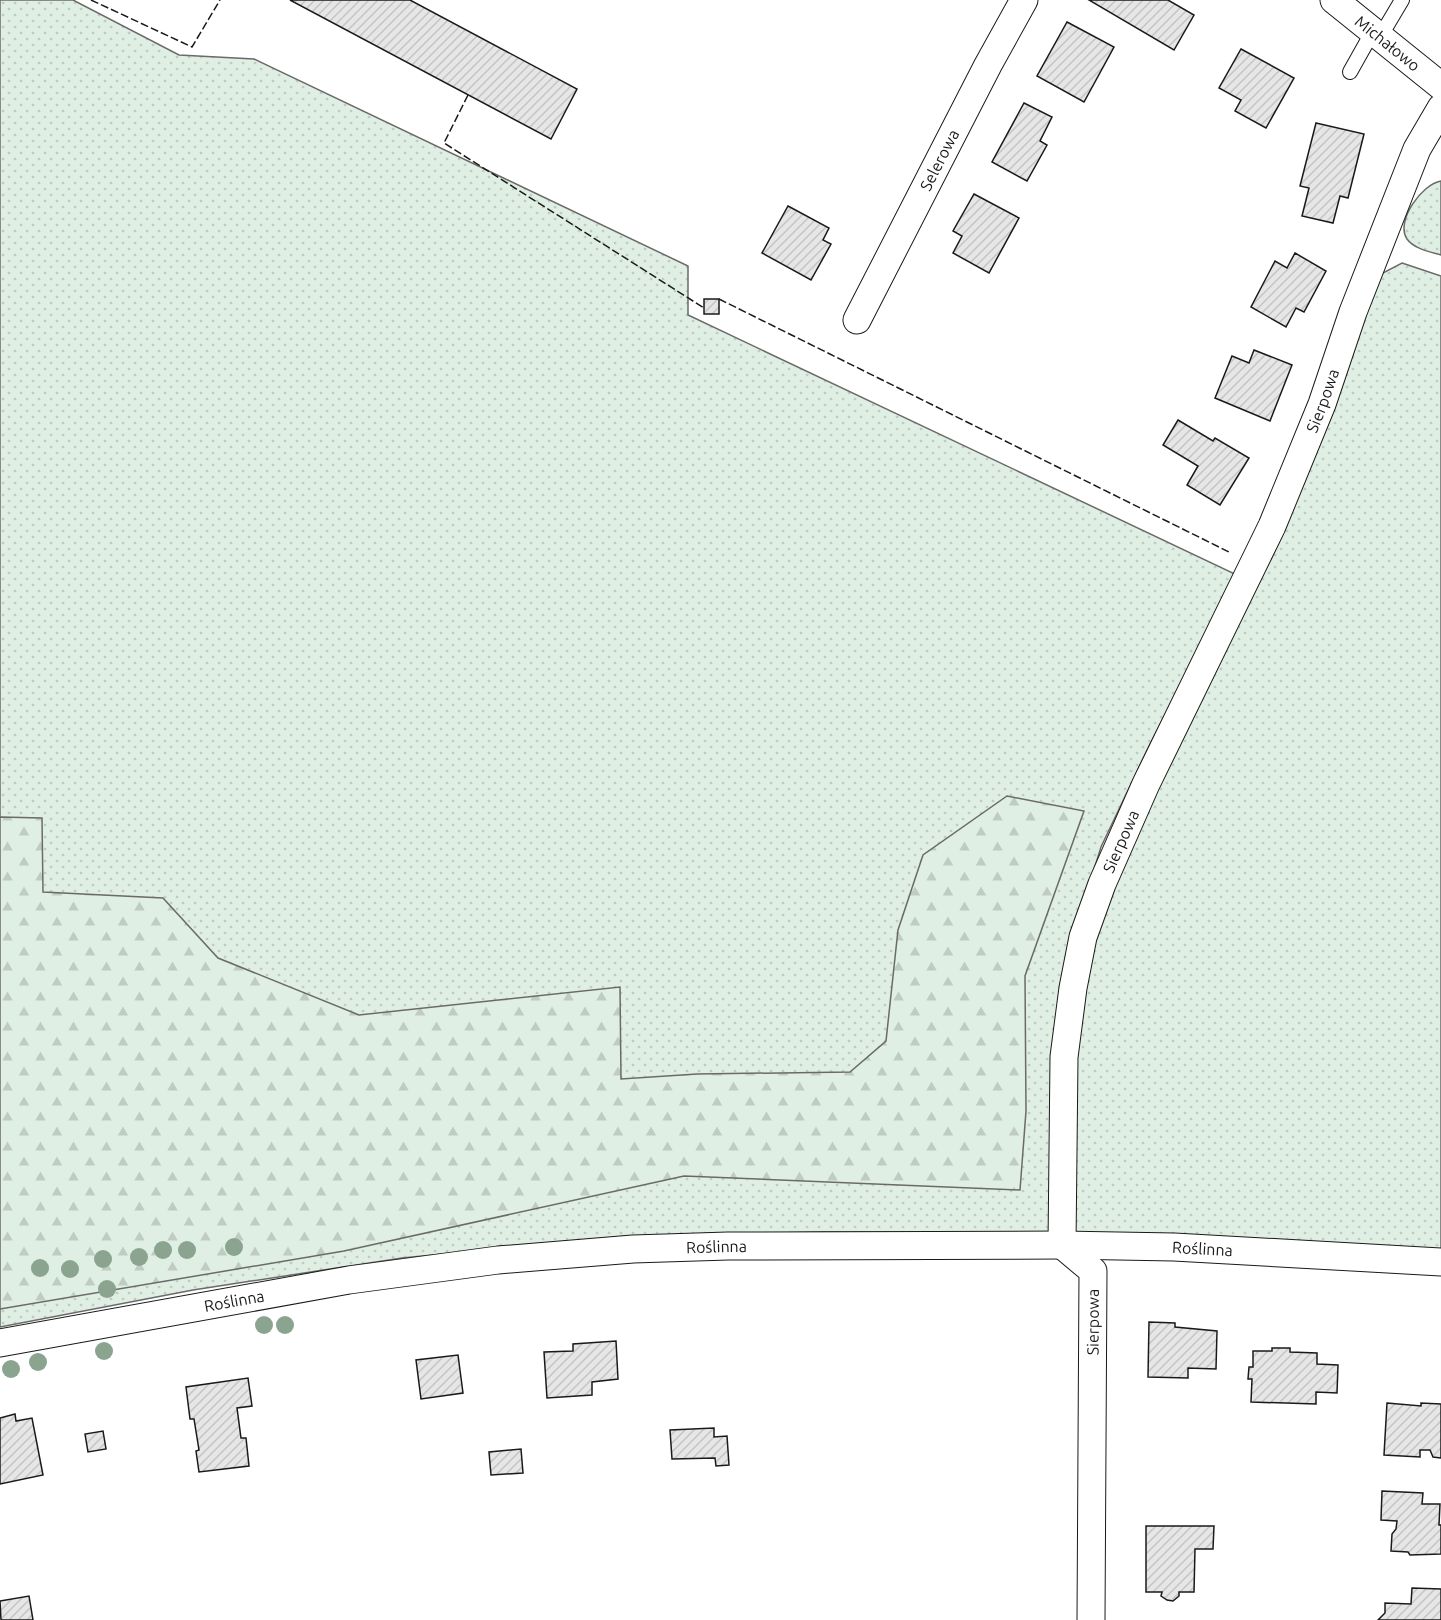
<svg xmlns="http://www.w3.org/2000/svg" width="1441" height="1620" font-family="Ubuntu,sans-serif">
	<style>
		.green { fill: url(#green-dots); stroke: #6a6a6a; stroke-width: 1.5 }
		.forest { fill: url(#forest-firs); stroke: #6a6a6a; stroke-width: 1.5 }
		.building { fill: url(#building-hatch); stroke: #1a1a1a; stroke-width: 1.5 }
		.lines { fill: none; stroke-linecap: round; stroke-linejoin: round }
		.lane-casing { stroke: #1a1a1a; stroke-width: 16 }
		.street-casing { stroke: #1a1a1a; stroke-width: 29 }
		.lane { stroke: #fff; stroke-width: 14 }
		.street { stroke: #fff; stroke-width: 27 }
		.fence { stroke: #1a1a1a; stroke-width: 1.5; stroke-dasharray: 8 3; stroke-linecap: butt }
		.tree { fill: #8aa48f }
		.labels { text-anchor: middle; stroke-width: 4.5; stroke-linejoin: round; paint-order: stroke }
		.street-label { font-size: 16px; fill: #1a1a1a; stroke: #fff }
	</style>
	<defs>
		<pattern id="green-dots" width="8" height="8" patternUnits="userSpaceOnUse" patternTransform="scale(1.5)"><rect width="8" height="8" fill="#e0efe3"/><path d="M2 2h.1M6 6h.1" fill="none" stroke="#c0ccc2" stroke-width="1.8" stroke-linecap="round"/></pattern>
		<pattern id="forest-firs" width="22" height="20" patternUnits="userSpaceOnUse" patternTransform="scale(1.5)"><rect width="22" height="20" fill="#e0efe3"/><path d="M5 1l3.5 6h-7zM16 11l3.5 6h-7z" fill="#c0ccc2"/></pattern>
		<pattern id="building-hatch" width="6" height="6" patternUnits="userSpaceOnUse" patternTransform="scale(1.5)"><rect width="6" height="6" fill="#e6e6e6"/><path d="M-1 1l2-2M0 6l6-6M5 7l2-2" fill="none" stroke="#c5c5c5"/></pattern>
	</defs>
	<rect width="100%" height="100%" fill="#fff"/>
	<g class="green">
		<polygon points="0,0 73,0 179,55 254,59 688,266 688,315 1237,575 1150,744 1101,847 1068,952 1049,1233 823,1232 627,1236 402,1258 193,1290 0,1327"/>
		<path d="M1441,181V255C1431,252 1414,249 1407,239C1395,221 1422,184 1441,181Z"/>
		<polygon points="1402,263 1441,276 1441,1250 1067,1237 1076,1059 1089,959 1123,855 1379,275"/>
	</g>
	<polygon class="forest" points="1007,796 1084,811 1025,976 1026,1111 1020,1190 684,1176 344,1251 0,1309 0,817 42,818 43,892 163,898 218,958 359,1015 620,987 621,1079 697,1074 850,1072 886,1041 898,930 923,855"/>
	<g class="building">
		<polygon points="290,0 410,0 577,89 551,139"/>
		<polygon points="1089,0 1168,0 1194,15 1174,50"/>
		<polygon points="1067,22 1114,47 1084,102 1037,76"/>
		<polygon points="1241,49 1294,78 1266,128 1235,111 1241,100 1219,88"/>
		<polygon points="1024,103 1052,117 1040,141 1047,145 1027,181 992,162"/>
		<polygon points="1316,123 1364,134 1348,198 1340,196 1333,223 1302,216 1309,188 1300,186"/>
		<polygon points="974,194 1019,218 989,273 953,253 962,236 953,231"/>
		<polygon points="788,206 829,228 823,240 831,244 811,280 762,253"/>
		<polygon points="1295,253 1326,271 1304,312 1296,308 1286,327 1251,307 1275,261 1287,268"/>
		<rect x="704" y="299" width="15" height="15"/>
		<polygon points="1254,350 1292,365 1270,421 1215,398 1232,356 1249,363"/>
		<polygon points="1178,420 1213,441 1215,438 1249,458 1220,505 1187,485 1198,466 1163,445"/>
		<polygon points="1149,1322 1175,1323 1175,1327 1217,1331 1216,1369 1188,1368 1188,1378 1148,1377"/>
		<polygon points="616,1341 618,1379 592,1382 592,1395 547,1398 544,1352 573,1351 573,1344"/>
		<polygon points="1272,1348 1290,1348 1290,1352 1317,1353 1317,1364 1338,1365 1337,1393 1316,1392 1316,1404 1251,1402 1252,1379 1248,1379 1249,1367 1253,1367 1253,1351 1272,1351"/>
		<polygon points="458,1355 463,1393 421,1399 416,1360"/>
		<polygon points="248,1378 252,1406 237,1408 241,1438 246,1438 249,1466 199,1472 196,1451 199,1450 194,1419 190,1419 186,1387"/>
		<polygon points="1387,1403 1421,1406 1421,1403 1441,1404 1441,1458 1433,1457 1430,1450 1420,1450 1420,1457 1384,1455"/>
		<polygon points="15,1414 16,1421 32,1418 43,1475 0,1484 0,1418"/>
		<polygon points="714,1428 714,1437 727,1436 729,1465 716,1466 715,1458 672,1459 670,1430"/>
		<polygon points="103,1431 106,1449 88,1452 85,1434"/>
		<polygon points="521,1449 523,1473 491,1475 489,1452"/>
		<polygon points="1382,1491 1423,1493 1422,1504 1440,1504 1439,1525 1441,1525 1441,1554 1410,1555 1408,1552 1391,1551 1392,1534 1396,1529 1397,1521 1381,1520"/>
		<polygon points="1146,1526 1214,1526 1213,1549 1195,1549 1194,1592 1179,1592 1179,1596 1173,1601 1167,1600 1161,1596 1162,1592 1146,1592"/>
		<polygon points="1412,1588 1441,1589 1441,1620 1378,1620 1385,1613 1385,1603 1411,1604"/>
		<polygon points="29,1596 33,1620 1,1620 0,1601"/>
	</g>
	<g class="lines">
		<defs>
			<g id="lane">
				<polyline points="1380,37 1402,0"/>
				<polyline points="1350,72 1373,31"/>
			</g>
			<g id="street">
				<path id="s1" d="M1334,0L1441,86"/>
				<path id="s2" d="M857,320L988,65L1024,0"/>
				<path id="s3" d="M0,1343L349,1280L498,1260L633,1249L728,1246L1062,1245L1174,1247L1441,1262"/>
				<path id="s4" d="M1091,1620L1093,1271L1062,1245L1064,1057L1073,988L1083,937L1102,884L1146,784L1272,526L1322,404L1353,312L1417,149L1441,108"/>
			</g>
		</defs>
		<use href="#lane" class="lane-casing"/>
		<use href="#street" class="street-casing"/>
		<use href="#lane" class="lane"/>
		<use href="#street" class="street"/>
		<g class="fence">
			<polyline points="91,0 192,47 220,0"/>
			<polyline points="468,95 444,143 704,308"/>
			<polyline points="719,299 1229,552"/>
		</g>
	</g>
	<g class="tree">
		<circle cx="234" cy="1247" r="9"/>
		<circle cx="163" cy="1250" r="9"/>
		<circle cx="187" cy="1250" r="9"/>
		<circle cx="139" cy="1257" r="9"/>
		<circle cx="103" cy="1259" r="9"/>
		<circle cx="40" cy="1268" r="9"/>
		<circle cx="70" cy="1269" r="9"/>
		<circle cx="107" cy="1289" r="9"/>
		<circle cx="264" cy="1325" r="9"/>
		<circle cx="285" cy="1325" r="9"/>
		<circle cx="104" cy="1351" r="9"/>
		<circle cx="38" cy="1362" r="9"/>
		<circle cx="11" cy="1369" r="9"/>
	</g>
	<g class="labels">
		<g class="street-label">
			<text dy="6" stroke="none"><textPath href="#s1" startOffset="69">Michałowo</textPath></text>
			<text dy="6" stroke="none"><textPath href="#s2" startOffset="180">Selerowa</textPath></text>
			<text dy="6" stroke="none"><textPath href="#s4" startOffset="1287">Sierpowa</textPath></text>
			<text dy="6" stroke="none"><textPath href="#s4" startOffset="802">Sierpowa</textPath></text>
			<text dy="6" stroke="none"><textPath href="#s3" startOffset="724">Roślinna</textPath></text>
			<text dy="6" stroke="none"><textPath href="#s3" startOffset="1210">Roślinna</textPath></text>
			<text dy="6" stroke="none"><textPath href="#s3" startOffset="238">Roślinna</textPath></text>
			<text dy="6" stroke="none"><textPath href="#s4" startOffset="298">Sierpowa</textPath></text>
		</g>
	</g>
</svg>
